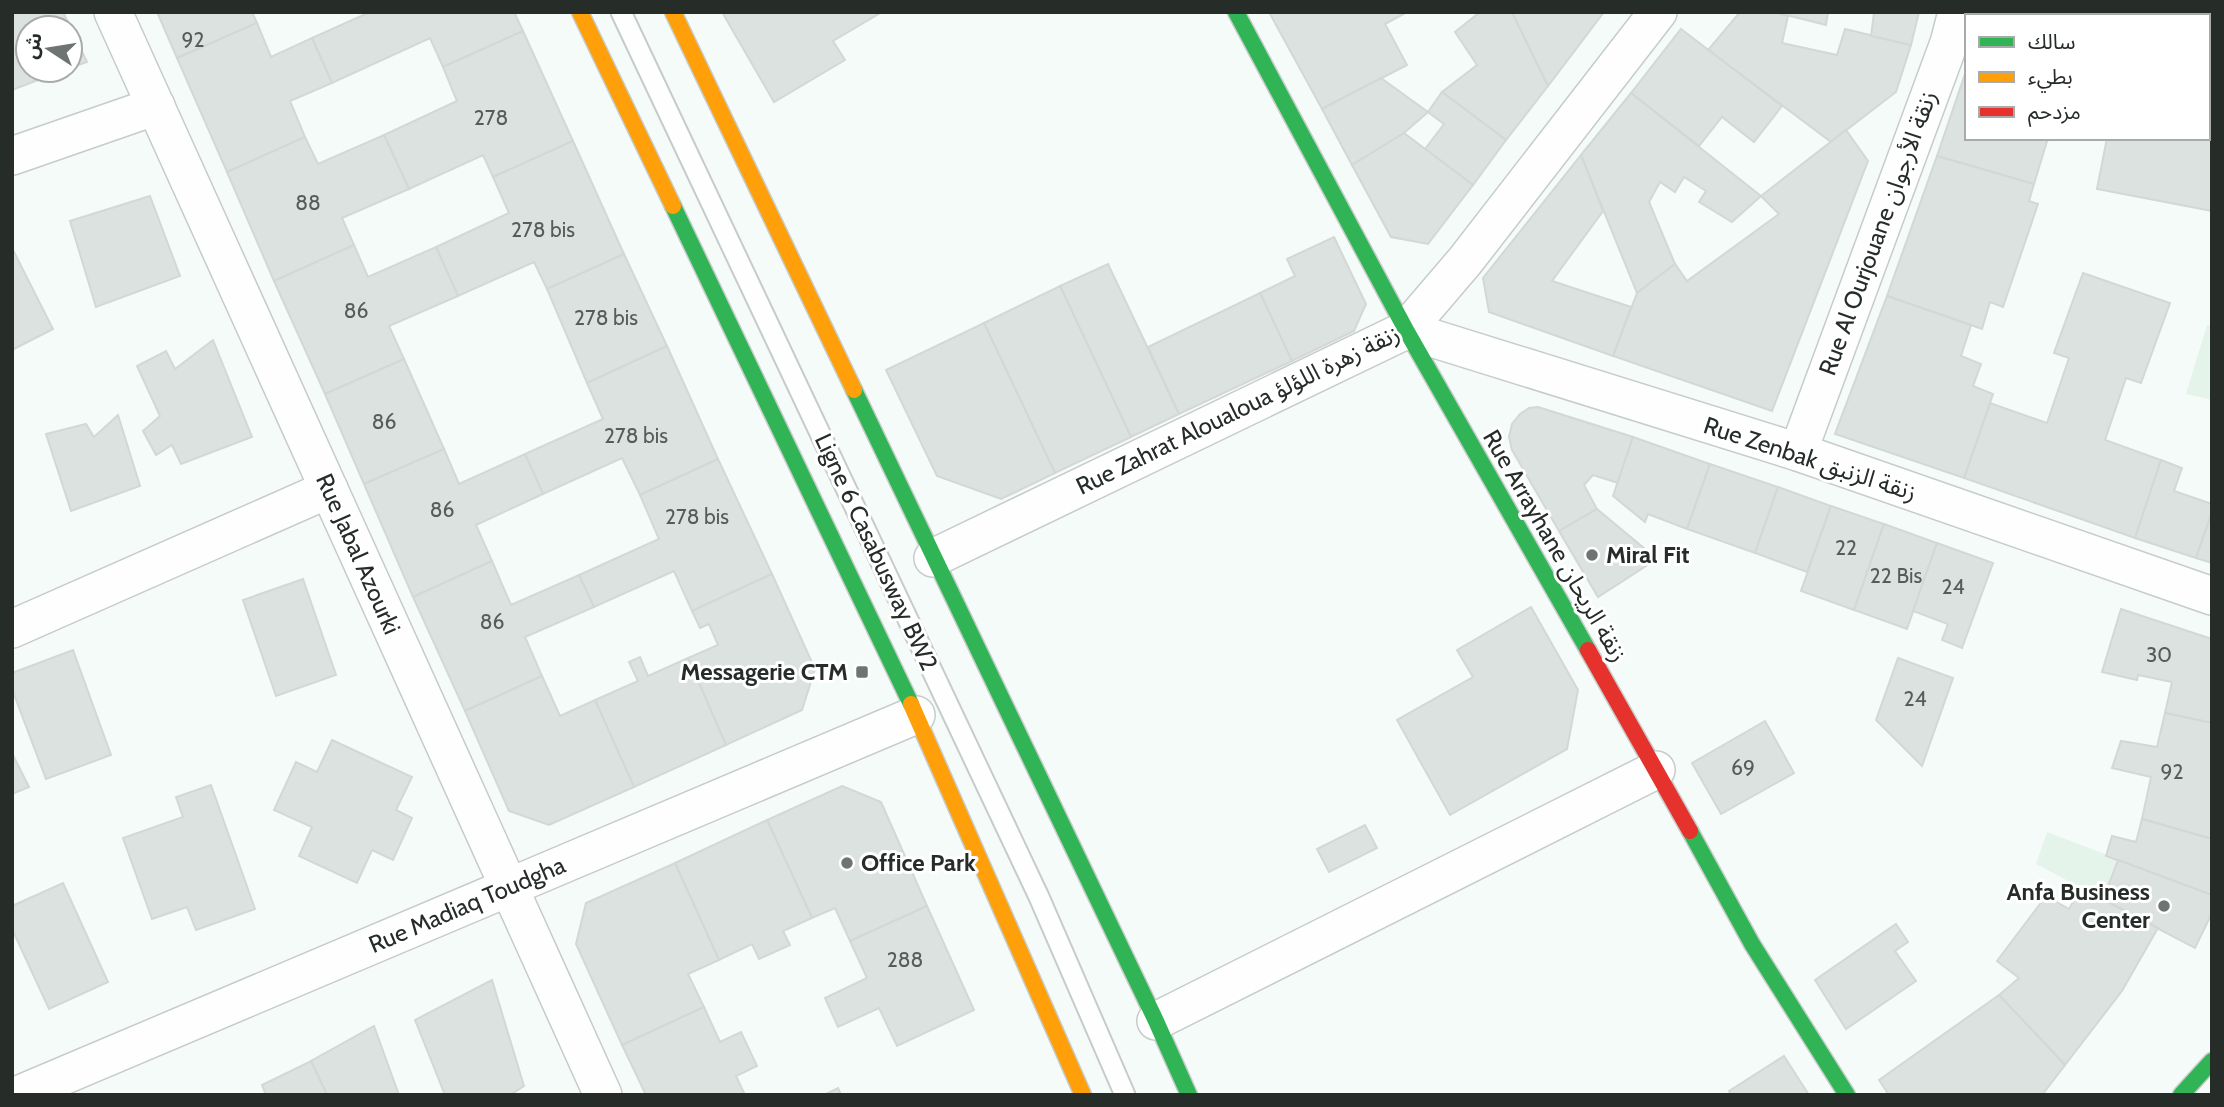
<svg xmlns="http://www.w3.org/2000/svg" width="2224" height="1107" font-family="Cabin,'Noto Sans Arabic',sans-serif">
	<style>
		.built { fill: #e5f4eb }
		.building { fill: #dce2df; stroke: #d3d8d5; stroke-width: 2 }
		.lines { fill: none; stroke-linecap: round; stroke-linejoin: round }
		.lane-casing { stroke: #c6ccc9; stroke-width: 23 }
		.street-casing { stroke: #c6ccc9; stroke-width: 40 }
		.fast-casing { stroke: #c6ccc9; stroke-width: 19 }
		.slow-casing { stroke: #c6ccc9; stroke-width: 19 }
		.jam-casing { stroke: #c6ccc9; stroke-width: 19 }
		.lane { stroke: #fefefe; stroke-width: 19 }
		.street { stroke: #fefefe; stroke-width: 37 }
		.fast { stroke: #30b455; stroke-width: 16 }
		.slow { stroke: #ff9f0a; stroke-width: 16 }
		.jam { stroke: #e5322d; stroke-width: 16 }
		.poi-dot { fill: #6e7471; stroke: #fff; stroke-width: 2.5 }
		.labels { text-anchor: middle; stroke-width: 6; stroke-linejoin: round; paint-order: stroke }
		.number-label { font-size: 21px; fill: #565c58 }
		.street-label { font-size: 24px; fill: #262c28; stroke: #fff }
		.poi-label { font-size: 24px; font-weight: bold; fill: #262c28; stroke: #fff; text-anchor: start }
	</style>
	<rect width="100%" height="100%" fill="#f5fbf8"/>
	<g class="built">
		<polygon points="2207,325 2212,326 2212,400 2186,394"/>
		<polygon points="2047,832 2212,895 2212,913 2195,948 2036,864"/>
	</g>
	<g class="building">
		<polygon points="12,12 63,12 87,62 70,68 70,28 28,28 28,70 64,70 12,90"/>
		<polygon points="157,12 252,12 257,23 177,58"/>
		<polygon points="370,12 514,12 523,31 443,67 430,38 332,83 312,38"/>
		<polygon points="722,12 882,12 833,41 845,60 774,102"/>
		<polygon points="1269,12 1407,12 1385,24 1407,65 1322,109"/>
		<polygon points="1480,12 1512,12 1548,86 1506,140 1442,92 1477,65 1455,32"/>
		<polygon points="1512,12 1604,12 1548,86"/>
		<polygon points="1740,12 1774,12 1788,16 1782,43 1837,55 1845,29 1911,45 1896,92 1831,142 1708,50"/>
		<polygon points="1774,12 1828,12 1826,25"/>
		<polygon points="1870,12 1919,12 1911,45 1871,36 1874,13"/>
		<polygon points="1989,12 2077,12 2077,16 1984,16"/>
		<polygon points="2131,12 2165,12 2169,16 2130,16"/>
		<polygon points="257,23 271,57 312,38 332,83 290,101 305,137 227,172 177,58"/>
		<polygon points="1681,29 1782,106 1754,142 1722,117 1699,146 1631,93"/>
		<polygon points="523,31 573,141 493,177 483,155 409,189 384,135 457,101 443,67"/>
		<polygon points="2208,53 2212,56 2212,211 2097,189 2107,138 2208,138"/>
		<polygon points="1967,68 1967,138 2048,138 2034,184 1937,156"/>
		<polygon points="1381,78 1428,112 1404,133 1352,165 1322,109"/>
		<polygon points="1442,92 1506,140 1473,185 1425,149 1444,124 1428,112"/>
		<polygon points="1631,93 1761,196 1732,222 1699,202 1706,191 1684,177 1675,192 1660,182 1649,202 1675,264 1637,293 1581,155"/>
		<polygon points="1846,130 1868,161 1772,411 1613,356 1637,293 1675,264 1687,281 1779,214 1761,196"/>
		<polygon points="1404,133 1473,185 1428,244 1391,237 1352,165"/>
		<polygon points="384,135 409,189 342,218 354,245 274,281 227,172 305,137 318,164"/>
		<polygon points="573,141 624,254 547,289 534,262 458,296 436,247 509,213 493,177"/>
		<polygon points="1581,155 1603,211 1552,281 1631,307 1613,356 1489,312 1483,278"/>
		<polygon points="1937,156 2034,184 2029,201 2038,204 2003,307 1990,302 1982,329 1887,296"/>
		<polygon points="150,196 180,276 96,307 70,221"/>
		<polygon points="1334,237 1366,304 1354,331 1292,361 1260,293 1295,276 1287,259"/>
		<polygon points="354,245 368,277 436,247 458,296 389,326 404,359 325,394 274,281"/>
		<polygon points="12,248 53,329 12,350"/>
		<polygon points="624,254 667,346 587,383 547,289"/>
		<polygon points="1108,264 1179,414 1131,437 1060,286"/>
		<polygon points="2083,273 2170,303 2141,383 2126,378 2105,440 2161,460 2135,538 1964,478 1990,403 2047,423 2069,358 2054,353"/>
		<polygon points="1060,286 1131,437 1055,473 984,323"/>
		<polygon points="1260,293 1292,361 1179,414 1148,347"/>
		<polygon points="1887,296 1971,325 1961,356 1981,364 1973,386 1993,394 1964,478 1835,434"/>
		<polygon points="984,323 1055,473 1001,499 937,476 886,370"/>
		<polygon points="213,340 252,437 181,464 172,445 156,455 143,431 160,416 137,366 166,351 175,369"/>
		<polygon points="667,346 718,459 640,495 622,458 543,494 525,454 603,419 587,383"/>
		<polygon points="404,359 444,449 364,484 325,394"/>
		<polygon points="1538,407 1633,437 1618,483 1593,475 1584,485 1597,509 1559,531 1512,450 1509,437 1512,424 1520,414 1529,408"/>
		<polygon points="118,415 140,486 71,511 46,434 86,424 94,437"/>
		<polygon points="1633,437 1710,464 1687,529 1648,514 1645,522 1613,496"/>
		<polygon points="444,449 459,484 525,454 543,494 476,525 492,561 413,597 364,484"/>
		<polygon points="718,459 772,574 692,611 674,571 594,607 579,575 659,539 640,495"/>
		<polygon points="2161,460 2182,468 2174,491 2212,504 2212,512 2196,558 2135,538"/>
		<polygon points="1710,464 1778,487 1755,553 1687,529"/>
		<polygon points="1778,487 1831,506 1807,572 1755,553"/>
		<polygon points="1831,506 1884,524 1854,610 1801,591"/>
		<polygon points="1597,509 1657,559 1598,597 1559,531"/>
		<polygon points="2212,512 2212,563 2196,558"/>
		<polygon points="1884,524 1937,543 1907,629 1854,610"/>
		<polygon points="1937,543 1993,563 1962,648 1942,640 1948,624 1913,611"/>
		<polygon points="492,561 511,605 579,575 594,607 525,637 542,676 465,711 413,597"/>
		<polygon points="772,574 815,669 802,710 726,745 688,658 718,645 709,624 700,628 692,611"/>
		<polygon points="303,579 336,675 276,696 243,600"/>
		<polygon points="1531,607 1578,690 1567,749 1450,815 1397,720 1473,677 1457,650"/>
		<polygon points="2121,609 2212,639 2212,723 2165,713 2172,682 2138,675 2137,680 2102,672"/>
		<polygon points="73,650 111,755 46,779 12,689 12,673"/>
		<polygon points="640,657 648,676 688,658 726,745 634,787 595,700 638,681 629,662"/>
		<polygon points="1898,658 1953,678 1922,766 1876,720"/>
		<polygon points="542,676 560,716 595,700 634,787 549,825 509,811 465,711"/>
		<polygon points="2165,713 2212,723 2212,839 2142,819 2151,777 2112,768 2121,741 2157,747"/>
		<polygon points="1765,721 1794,773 1721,814 1692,763"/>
		<polygon points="332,740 412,777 396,810 412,818 393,860 372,850 357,883 299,856 312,827 274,810 296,762 317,772"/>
		<polygon points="12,753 29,787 12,794"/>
		<polygon points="211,785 255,909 196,930 187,907 152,919 123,838 183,817 176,797"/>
		<polygon points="842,786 881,802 927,906 850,941 835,908 812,918 767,820"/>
		<polygon points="2142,819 2212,839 2212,895 2106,856 2112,836 2136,842"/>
		<polygon points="767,820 812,918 783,931 790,945 759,959 752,944 719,960 675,863"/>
		<polygon points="1365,825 1377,848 1329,872 1317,849"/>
		<polygon points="2118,860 2212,895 2212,913 2195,948 2103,900"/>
		<polygon points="675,863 719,960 688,974 704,1007 622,1045 576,944 586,903"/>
		<polygon points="63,883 108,982 49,1009 12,929 12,906"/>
		<polygon points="2081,888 2158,928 2122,991 2065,1065 1999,995 2019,978 1997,961 2046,896 2069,909"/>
		<polygon points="927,906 974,1010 897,1046 879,1008 838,1027 825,998 867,978 850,941"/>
		<polygon points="1896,924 1908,942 1895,951 1916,981 1846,1029 1815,980"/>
		<polygon points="492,980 524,1086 510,1095 445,1095 415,1020"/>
		<polygon points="1999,995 2065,1065 2042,1095 1889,1095 1879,1080"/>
		<polygon points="704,1007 720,1042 741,1032 757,1066 736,1076 745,1095 646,1095 622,1045"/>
		<polygon points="374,1026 399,1095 327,1095 311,1061"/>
		<polygon points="1784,1056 1809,1095 1731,1095 1729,1091"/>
		<polygon points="311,1061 327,1095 266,1095 262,1085"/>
		<polygon points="838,1088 841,1095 824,1095"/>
	</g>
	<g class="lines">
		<defs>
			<polyline id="lane" points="621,12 1039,897 1125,1095"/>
			<g id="street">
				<polyline points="113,12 603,1095"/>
				<polyline points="12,156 156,106"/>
				<polyline points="1406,330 1798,452 2212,596"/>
				<polyline points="1798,452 1949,43 1957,12"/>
				<polyline points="933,558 1406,330 1465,261 1658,12"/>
				<polyline points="12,629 329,489"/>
				<polyline points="1156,1021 1656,770"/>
				<polyline points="18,1095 916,715"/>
			</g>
			<g id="fast">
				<polyline points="1236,12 1406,330 1588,650"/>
				<polyline points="673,206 911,704"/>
				<polyline points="854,390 1156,1021 1189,1095"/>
				<polyline points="1690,831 1752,944 1847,1095"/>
				<polyline points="2181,1095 2212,1061"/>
			</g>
			<g id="slow">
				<polyline points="580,12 673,206"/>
				<polyline points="673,12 854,390"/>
				<polyline points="911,704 1083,1095"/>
			</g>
			<polyline id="jam" points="1588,650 1690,831"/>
		</defs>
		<use href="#lane" class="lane-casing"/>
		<use href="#street" class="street-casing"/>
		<use href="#fast" class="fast-casing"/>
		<use href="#slow" class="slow-casing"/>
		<use href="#jam" class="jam-casing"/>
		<use href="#lane" class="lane"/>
		<use href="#street" class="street"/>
		<use href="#fast" class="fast"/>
		<use href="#slow" class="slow"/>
		<use href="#jam" class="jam"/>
	</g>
	<g class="poi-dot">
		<circle cx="1592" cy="555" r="7"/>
		<rect x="855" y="665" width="14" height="14" rx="3.5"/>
		<circle cx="847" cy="863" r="7"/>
		<circle cx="2164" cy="906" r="7"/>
	</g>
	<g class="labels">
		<g class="number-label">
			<text x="193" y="47">92</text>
			<text x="491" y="125">278</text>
			<text x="308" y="210">88</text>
			<text x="543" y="237">278 bis</text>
			<text x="356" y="318">86</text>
			<text x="606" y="325">278 bis</text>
			<text x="384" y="429">86</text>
			<text x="636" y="443">278 bis</text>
			<text x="442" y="517">86</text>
			<text x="697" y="524">278 bis</text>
			<text x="1846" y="555">22</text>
			<text x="1896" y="583">22 Bis</text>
			<text x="1953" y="594">24</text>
			<text x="492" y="629">86</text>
			<text x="2159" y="662">30</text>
			<text x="1915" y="706">24</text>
			<text x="1743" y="775">69</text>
			<text x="2172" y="779">92</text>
			<text x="905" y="967">288</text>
		</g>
		<g class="street-label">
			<text transform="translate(1878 233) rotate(-70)" y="8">Rue Al Ourjouane زنقة الأرجوان</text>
			<text transform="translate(1238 410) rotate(-26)" y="8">Rue Zahrat Aloualoua زنقة زهرة اللؤلؤ</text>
			<text transform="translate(1810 459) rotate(18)" y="8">Rue Zenbak زنقة الزنبق</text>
			<text transform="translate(1555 546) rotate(60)" y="8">Rue Arrayhane زنقة الريحان</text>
			<text transform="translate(876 552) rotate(65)" y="8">Ligne 6 Casabusway BW2</text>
			<text transform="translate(358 554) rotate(66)" y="8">Rue Jabal Azourki</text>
			<text transform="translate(467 905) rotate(-23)" y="8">Rue Madiaq Toudgha</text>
		</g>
		<g class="poi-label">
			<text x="1606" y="563">Miral Fit</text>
			<text x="848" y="680" text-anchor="end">Messagerie CTM</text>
			<text x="861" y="871">Office Park</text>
			<text x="2150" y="900" text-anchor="end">Anfa Business<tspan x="2150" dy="28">Center</tspan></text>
		</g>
	</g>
	<rect width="2224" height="1107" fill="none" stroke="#262c28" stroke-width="28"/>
	<rect x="1965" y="14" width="245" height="126" fill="#ffffff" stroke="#a8aba9" stroke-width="2"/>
	<rect x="1979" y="37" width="35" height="10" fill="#30b455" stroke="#a8aba9" stroke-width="2"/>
	<text x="2028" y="49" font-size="21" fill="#262c28">سالك</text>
	<rect x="1979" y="72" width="35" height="10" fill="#ff9f0a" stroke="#a8aba9" stroke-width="2"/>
	<text x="2028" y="84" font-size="21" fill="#262c28">بطيء</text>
	<rect x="1979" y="107" width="35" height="10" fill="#e5322d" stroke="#a8aba9" stroke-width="2"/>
	<text x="2028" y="119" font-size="21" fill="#262c28">مزدحم</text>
	<g transform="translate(49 49) rotate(282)"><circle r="33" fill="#ffffff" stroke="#a8aba9" stroke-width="2"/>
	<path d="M0-5L12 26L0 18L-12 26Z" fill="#6e7471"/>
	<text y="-10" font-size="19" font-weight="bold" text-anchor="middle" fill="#262c28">ش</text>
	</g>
</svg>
